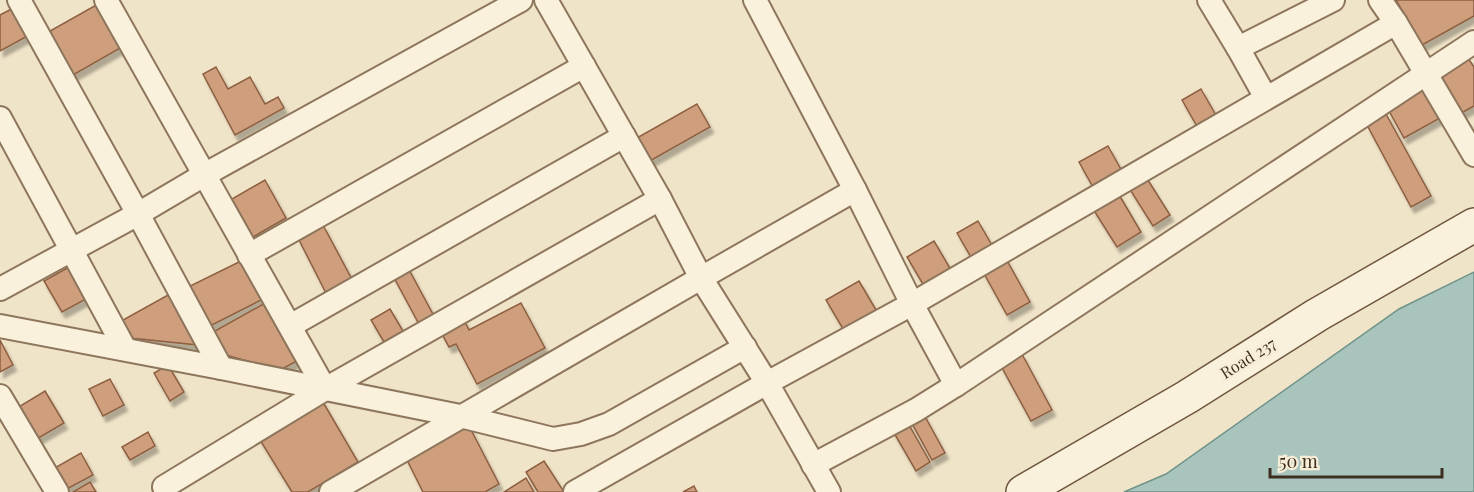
<svg xmlns="http://www.w3.org/2000/svg" width="1474" height="492" font-family="'Playfair Display',serif">
	<style>
		.water { fill: #a9c4bc; stroke: #6f938a; stroke-width: 1.5 }
		.building { fill: #cf9f7d; stroke: #8d5f41; stroke-width: 1.5; filter: url(#shadow) }
		.lines { fill: none; stroke-linecap: round; stroke-linejoin: round }
		.street-casing { stroke: #8d765c; stroke-width: 26 }
		.secondary-casing { stroke: #6f573f; stroke-width: 36 }
		.street { stroke: #faf1dc; stroke-width: 22 }
		.secondary { stroke: #faf1dc; stroke-width: 33 }
		.labels { text-anchor: middle; stroke-width: 6; stroke-linejoin: round; paint-order: stroke }
		.street-label { font-size: 16px; fill: #3d2e20; stroke: #f7eed8 }
	</style>
	<defs>
		<filter id="shadow"><feDropShadow dx="3.5" dy="6" stdDeviation="1.5" flood-color="#0004"/></filter>
	</defs>
	<rect width="100%" height="100%" fill="#f0e4c8"/>
	<polygon class="water" points="1474,272 1474,492 1124,492 1166,474 1399,309"/>
	<g class="building">
		<polygon points="1396,0 1474,0 1474,16 1422,45"/>
		<polygon points="98,4 122,47 73,75 50,31"/>
		<polygon points="19,5 35,32 0,51 0,15"/>
		<polygon points="1468,58 1474,67 1474,106 1458,115 1436,77"/>
		<polygon points="216,67 228,89 250,77 265,104 278,97 284,108 235,135 203,74"/>
		<polygon points="1201,89 1217,117 1198,128 1182,100"/>
		<polygon points="1423,89 1440,118 1404,138 1388,109"/>
		<polygon points="697,104 710,127 648,162 635,139"/>
		<polygon points="1386,114 1431,196 1411,207 1367,125"/>
		<polygon points="1108,146 1123,173 1094,189 1079,162"/>
		<polygon points="1146,177 1170,215 1153,226 1129,188"/>
		<polygon points="265,180 286,218 253,237 232,199"/>
		<polygon points="1118,193 1141,232 1117,247 1093,209"/>
		<polygon points="978,221 993,247 972,259 957,233"/>
		<polygon points="323,225 355,285 329,299 298,238"/>
		<polygon points="934,241 951,270 924,286 907,257"/>
		<polygon points="1005,257 1030,302 1007,315 982,270"/>
		<polygon points="245,259 265,298 204,329 184,289"/>
		<polygon points="406,264 435,318 420,326 391,272"/>
		<polygon points="69,267 86,299 62,312 44,281"/>
		<polygon points="859,281 879,315 846,334 826,300"/>
		<polygon points="177,290 208,346 120,337 114,325"/>
		<polygon points="267,302 299,360 280,370 215,352 206,336"/>
		<polygon points="521,303 545,348 477,384 456,344 449,347 440,330 463,318 469,330"/>
		<polygon points="390,309 403,331 384,342 371,320"/>
		<polygon points="0,340 13,365 0,372"/>
		<polygon points="1022,354 1052,410 1031,421 1001,366"/>
		<polygon points="168,365 184,392 170,401 154,373"/>
		<polygon points="110,379 124,405 103,416 89,389"/>
		<polygon points="45,391 64,423 35,440 17,408"/>
		<polygon points="320,397 358,462 308,492 292,492 257,435"/>
		<polygon points="922,411 945,453 932,460 909,418"/>
		<polygon points="905,418 930,462 916,471 890,426"/>
		<polygon points="468,424 499,484 485,492 423,492 405,456"/>
		<polygon points="148,432 155,446 130,460 122,447"/>
		<polygon points="81,453 93,475 65,490 53,469"/>
		<polygon points="544,461 564,492 538,492 526,472"/>
		<polygon points="526,478 534,492 504,492"/>
		<polygon points="90,482 96,492 73,492"/>
		<polygon points="694,486 697,492 683,492"/>
	</g>
	<g class="lines">
		<defs>
			<g id="street">
				<polyline points="19,0 138,214 221,368"/>
				<polyline points="106,0 325,389"/>
				<polyline points="546,0 660,199 701,278 767,383 829,492"/>
				<polyline points="755,0 855,190 912,304 956,385"/>
				<polyline points="1209,0 1238,48 1333,0"/>
				<polyline points="1380,0 1396,23 1474,155"/>
				<polyline points="1238,48 1266,98"/>
				<polyline points="0,118 125,349"/>
				<polyline points="249,255 584,66"/>
				<polyline points="0,289 138,214 204,175 521,0"/>
				<polyline points="0,326 221,368 460,416 553,439 581,434 609,424 745,347"/>
				<polyline points="290,326 624,136"/>
				<polyline points="0,396 57,492"/>
				<polyline points="813,465 916,410 956,385 1474,42"/>
				<polyline points="164,487 325,389 660,199"/>
				<polyline points="331,492 701,278 855,190"/>
				<polyline points="575,492 767,383 912,304 1396,23"/>
			</g>
			<polyline id="secondary" points="1023,492 1187,397 1317,315 1474,225"/>
		</defs>
		<use href="#street" class="street-casing"/>
		<use href="#secondary" class="secondary-casing"/>
		<use href="#street" class="street"/>
		<use href="#secondary" class="secondary"/>
	</g>
	<g class="labels">
		<g class="street-label">
			<text transform="translate(1248 358) rotate(-32)" y="6">Road 237</text>
		</g>
	</g>
	<path d="M1270 468v9h172v-9" fill="none" stroke="#3d2e20" stroke-width="3"/>
	<text x="1279" y="468" font-size="18" fill="#3d2e20" stroke="#f7eed8" stroke-width="4.5" paint-order="stroke">50 m</text>
</svg>
